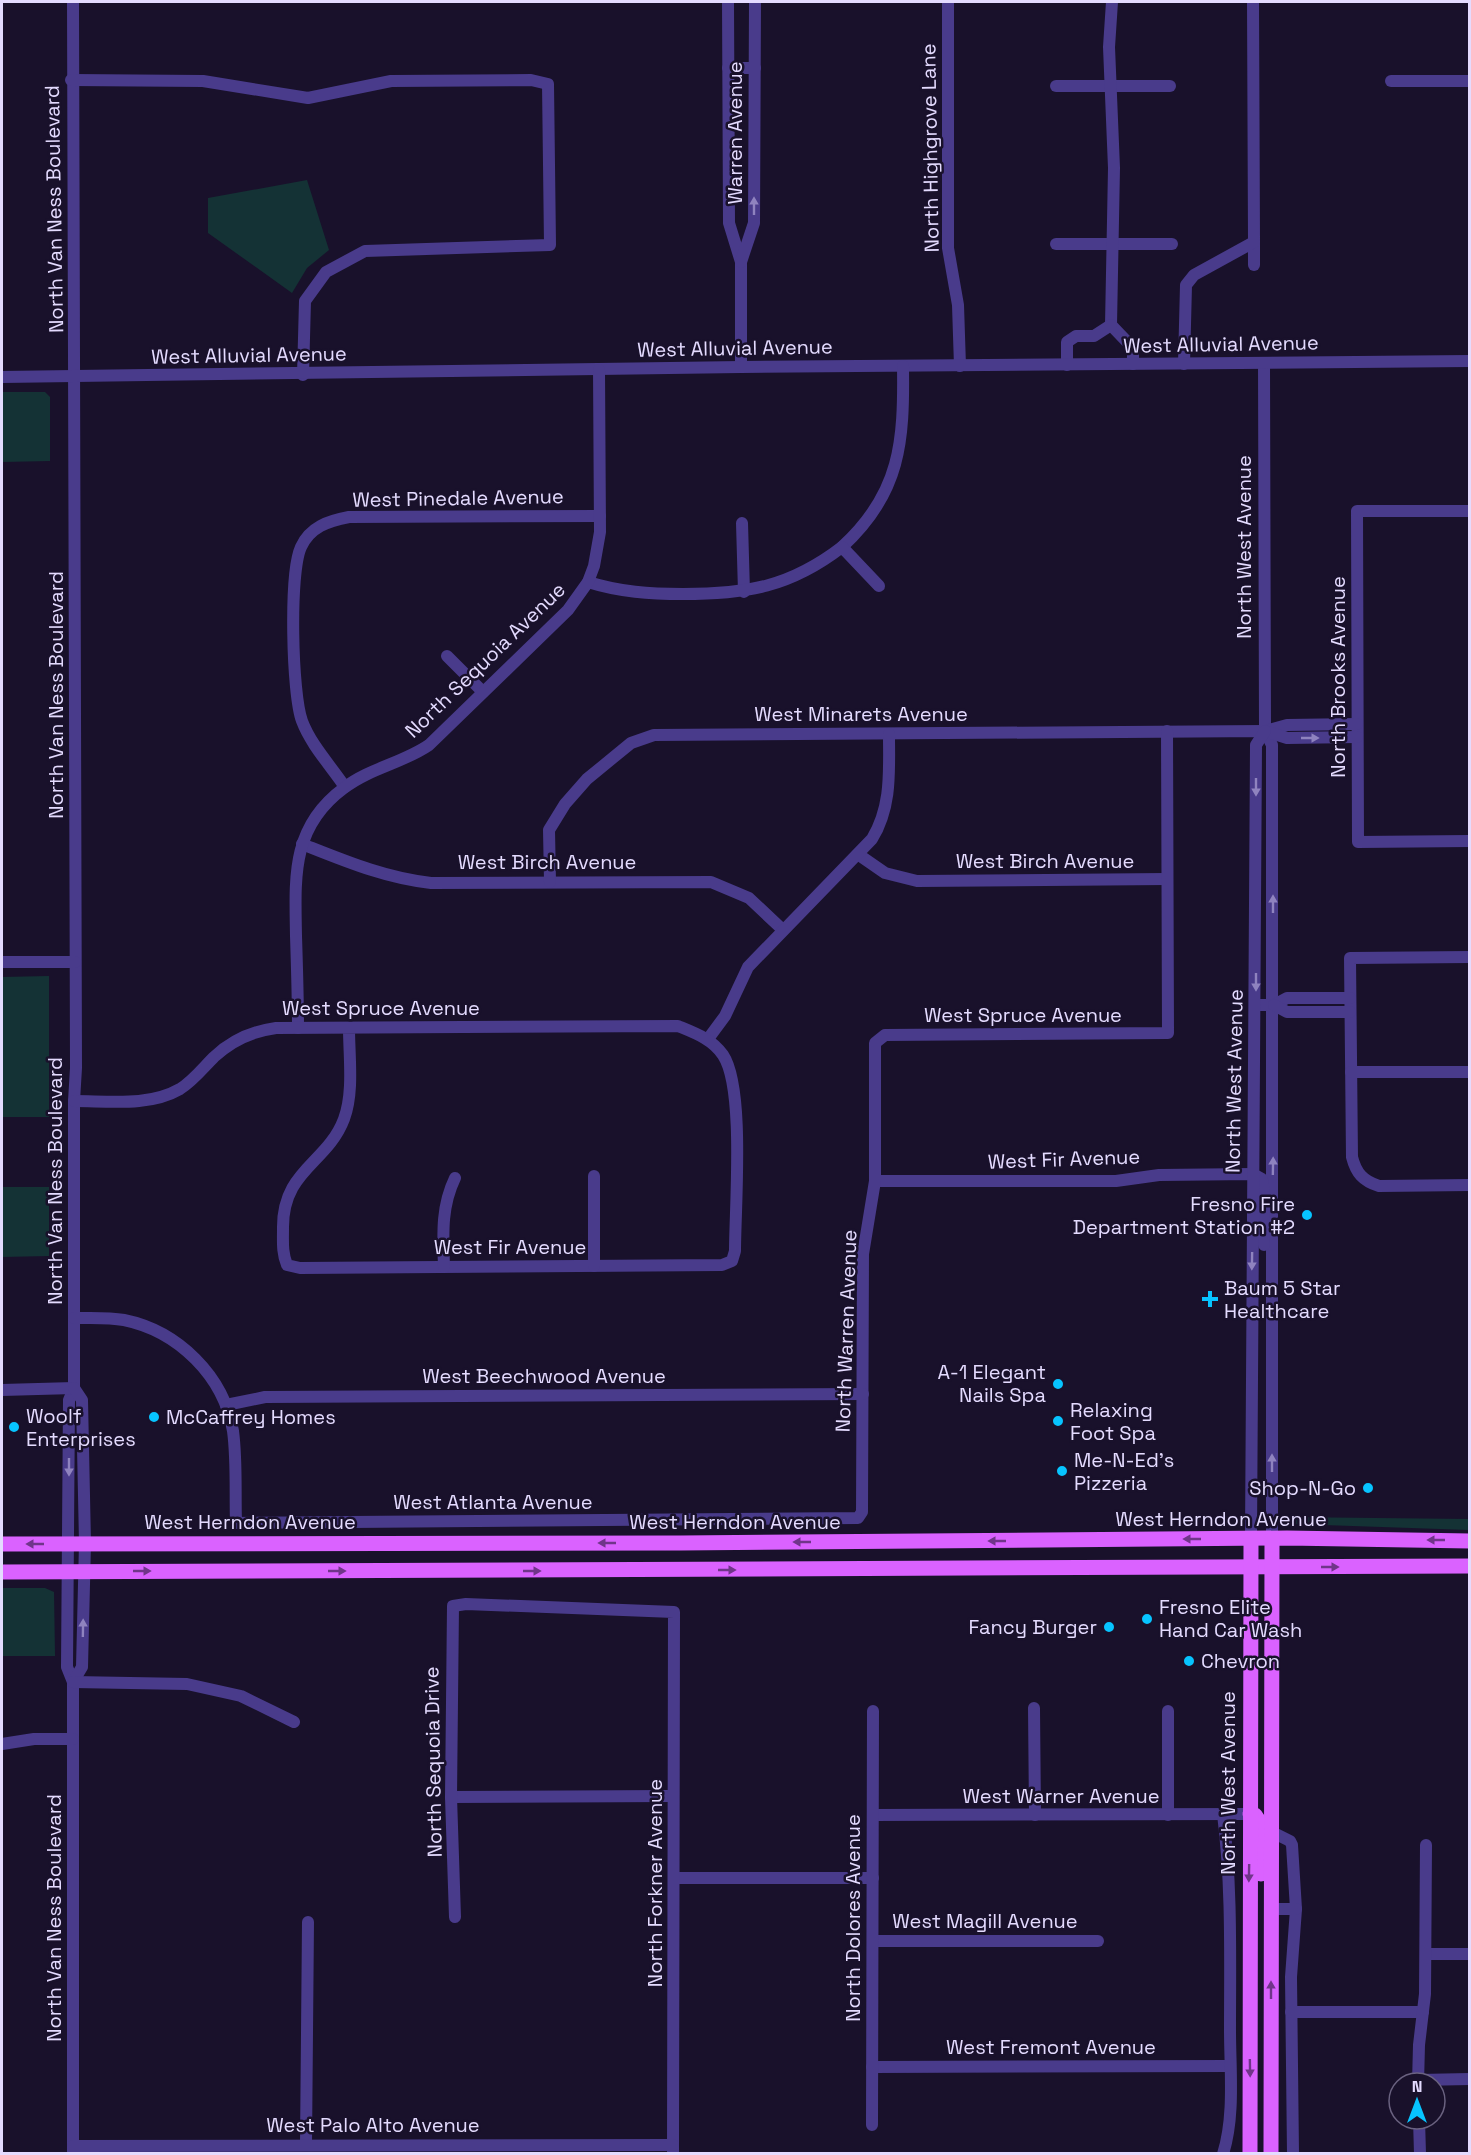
<svg xmlns="http://www.w3.org/2000/svg" width="1471" height="2155" font-family="'Space Grotesk',sans-serif">
	<style>
		.green { fill: #143235 }
		.lines { fill: none; stroke-linecap: round; stroke-linejoin: round }
		.minor { stroke: #493b8b; stroke-width: 12 }
		.major { stroke: #da62ff; stroke-width: 15 }
		.oneway { fill: #8f83bf }
		.oneway2 { fill: #70358a }
		.poi-dot { fill: #07c4ff; stroke: #19112b; stroke-width: 2 }
		.labels { text-anchor: middle; stroke-width: 5; stroke-linejoin: round; paint-order: stroke }
		.street-label { font-size: 20px; fill: #e4dbff; stroke: #19112b }
		.poi-label { font-size: 20px; fill: #e4dbff; stroke: #19112b; text-anchor: start }
	</style>
	<rect width="100%" height="100%" fill="#19112b"/>
	<g class="green">
		<polygon points="307,180 329,250 307,268 292,293 208,233 208,198"/>
		<polygon points="2,392 45,392 50,397 50,461 2,462"/>
		<polygon points="49,976 49,1117 2,1117 2,977"/>
		<polygon points="2,1187 49,1187 49,1256 2,1257"/>
		<polygon points="1285,1517 1469,1519 1469,1530 1294,1524"/>
		<polygon points="2,1588 45,1588 54,1592 55,1656 2,1656"/>
	</g>
	<g class="lines">
		<g class="minor">
			<polyline points="73,2 76,1068 74,1101 74,1388 69,1400 67,1667 73,1682 73,2154"/>
			<polyline points="728,2 729,223 741,262 741,367"/>
			<polyline points="948,2 948,248 958,305 960,366"/>
			<polyline points="728,68 755,68"/>
			<polyline points="71,80 203,81 308,98 391,81 531,80 548,84 550,245 365,251 326,272 305,301 303,375"/>
			<polyline points="1391,81 1470,81"/>
			<polyline points="1056,86 1170,86"/>
			<polyline points="1254,242 1254,265"/>
			<polyline points="1056,244 1172,244"/>
			<polyline points="741,262 754,223 755,2"/>
			<polyline points="1111,325 1114,168 1109,47 1112,2"/>
			<polyline points="1111,325 1133,348 1133,364"/>
			<polyline points="1264,363 1265,731 1272,745 1272,1539"/>
			<polyline points="1184,364 1186,285 1194,275 1254,242 1253,2"/>
			<polyline points="1067,365 1067,342 1076,336 1094,336 1111,325"/>
			<polyline points="2,377 741,367 1470,361"/>
			<polyline points="1470,511 1357,511 1358,842 1470,841"/>
			<polyline points="742,523 744,592"/>
			<path d="M842,547C901,493 904,441 903,366"/>
			<path d="M588,582C620,592 650,594 683,594C747,594 790,587 842,547L879,586"/>
			<polyline points="447,656 483,692"/>
			<polyline points="1266,731 1287,725 1357,724"/>
			<path d="M345,787C331,766 311,745 302,721C292,694 289,573 301,547C310,527 328,521 349,517L600,516"/>
			<path d="M302,844C345,861 385,878 431,883L711,882L749,898L783,930"/>
			<polyline points="859,855 885,873 917,881 1167,879"/>
			<polyline points="550,882 549,830 565,804 587,779 631,743 654,735 1265,731 1287,738 1357,737"/>
			<path d="M1470,957L1350,958L1352,1157C1356,1173 1363,1181 1379,1186L1470,1185"/>
			<polyline points="2,962 75,962"/>
			<polyline points="1256,1005 1274,1005 1287,998 1350,998"/>
			<polyline points="1274,1005 1287,1012 1350,1012"/>
			<path d="M298,1028C298,997 297,967 296,936C295,877 291,827 344,788C370,768 403,763 429,745L568,610L588,582L594,566L600,532L599,370"/>
			<path d="M708,1039L725,1016L748,967L872,839C892,806 889,771 889,734"/>
			<polyline points="1351,1072 1470,1072"/>
			<path d="M74,1101C108,1101 149,1107 180,1089C193,1081 203,1068 214,1057C231,1041 253,1031 276,1028L678,1026C695,1033 712,1039 723,1055C745,1088 735,1207 735,1251L732,1261L722,1265L300,1268L287,1265C282,1253 283,1242 283,1229C282,1170 327,1164 344,1119C354,1092 349,1057 349,1028"/>
			<polyline points="875,1181 1116,1181 1159,1175 1253,1174 1262,1179 1263,1184 1264,1245"/>
			<polyline points="594,1266 594,1176"/>
			<path d="M444,1267C443,1235 441,1207 455,1178"/>
			<path d="M74,1318C90,1318 108,1317 124,1320C178,1331 224,1376 233,1431C237,1461 235,1493 236,1523L858,1518L862,1512L863,1254L875,1181V1043L885,1035L1168,1033L1167,731"/>
			<polyline points="2,1390 74,1388"/>
			<polyline points="226,1405 265,1397 863,1394"/>
			<polyline points="1251,1539 1256,745 1265,731"/>
			<polyline points="73,1682 82,1667 85,1543 82,1400 74,1388"/>
			<polyline points="73,1682 187,1684 241,1696 294,1722"/>
			<polyline points="1034,1708 1035,1815"/>
			<polyline points="1168,1711 1168,1815"/>
			<polyline points="2,1744 34,1739 73,1739"/>
			<polyline points="451,1797 673,1796"/>
			<polyline points="873,1815 1250,1814"/>
			<polyline points="1272,1832 1290,1841 1292,1845 1296,1909 1291,1977 1293,2154"/>
			<polyline points="674,1878 873,1878"/>
			<polyline points="1271,1909 1296,1909"/>
			<polyline points="455,1917 451,1797 453,1606 466,1604 674,1612 673,2154"/>
			<polyline points="873,1941 1098,1941"/>
			<polyline points="1426,1954 1470,1954"/>
			<polyline points="1291,2012 1423,2012"/>
			<polyline points="872,2067 1230,2066"/>
			<polyline points="1418,2080 1470,2079"/>
			<polyline points="1418,2083 1419,2045 1425,1994 1426,1845"/>
			<polyline points="1419,2119 1420,2154"/>
			<polyline points="872,2125 873,1711"/>
			<polyline points="306,2144 308,1922"/>
			<polyline points="73,2146 673,2145"/>
			<path d="M1223,2154C1235,2116 1230,2070 1230,2030C1230,1958 1232,1886 1223,1814"/>
		</g>
		<g class="major">
			<polyline points="2,1544 681,1543 1287,1538 1470,1541"/>
			<polyline points="2,1572 1470,1566"/>
			<polyline points="1250,1814 1255,1815 1261,1824 1261,1874"/>
			<polyline points="1250,2154 1251,1539"/>
			<polyline points="1271,2154 1272,1539"/>
		</g>
	</g>
	<defs><path id="oneway-solid" d="M-6-.8H1V-3.2L6.5 0L1 3.2V.8H-6Z" transform="scale(1.5)"/></defs>
	<g class="oneway">
		<use href="#oneway-solid" transform="translate(754 206) rotate(-90)"/>
		<use href="#oneway-solid" transform="translate(1310 738)"/>
		<use href="#oneway-solid" transform="translate(1256 787) rotate(90)"/>
		<use href="#oneway-solid" transform="translate(1273 904) rotate(-90)"/>
		<use href="#oneway-solid" transform="translate(1256 982) rotate(90)"/>
		<use href="#oneway-solid" transform="translate(1273 1166) rotate(-89)"/>
		<use href="#oneway-solid" transform="translate(1252 1261) rotate(91)"/>
		<use href="#oneway-solid" transform="translate(1272 1463) rotate(-90)"/>
		<use href="#oneway-solid" transform="translate(69 1467) rotate(90)"/>
		<use href="#oneway-solid" transform="translate(83 1628) rotate(-89)"/>
	</g>
	<g class="oneway2">
		<use href="#oneway-solid" transform="translate(1192 1539) rotate(180)"/>
		<use href="#oneway-solid" transform="translate(1436 1540) rotate(-180)"/>
		<use href="#oneway-solid" transform="translate(997 1541) rotate(180)"/>
		<use href="#oneway-solid" transform="translate(802 1542) rotate(180)"/>
		<use href="#oneway-solid" transform="translate(607 1543) rotate(180)"/>
		<use href="#oneway-solid" transform="translate(35 1544) rotate(180)"/>
		<use href="#oneway-solid" transform="translate(1330 1567)"/>
		<use href="#oneway-solid" transform="translate(727 1570)"/>
		<use href="#oneway-solid" transform="translate(142 1571)"/>
		<use href="#oneway-solid" transform="translate(337 1571)"/>
		<use href="#oneway-solid" transform="translate(532 1571)"/>
		<use href="#oneway-solid" transform="translate(1249 1873) rotate(91)"/>
		<use href="#oneway-solid" transform="translate(1271 1990) rotate(-90)"/>
		<use href="#oneway-solid" transform="translate(1250 2068) rotate(89)"/>
	</g>
	<g class="poi-dot">
		<circle cx="1307" cy="1215" r="6"/>
		<path d="M1207 1290h6v6h6v6h-6v6h-6v-6h-6v-6h6z"/>
		<circle cx="1058" cy="1384" r="6"/>
		<circle cx="154" cy="1417" r="6"/>
		<circle cx="1058" cy="1421" r="6"/>
		<circle cx="14" cy="1427" r="6"/>
		<circle cx="1062" cy="1471" r="6"/>
		<circle cx="1368" cy="1488" r="6"/>
		<circle cx="1147" cy="1619" r="6"/>
		<circle cx="1109" cy="1627" r="6"/>
		<circle cx="1189" cy="1661" r="6"/>
	</g>
	<g class="labels">
		<g class="street-label">
			<text transform="translate(735 133) rotate(-90)" y="7">Warren Avenue</text>
			<text transform="translate(930 148) rotate(-91)" y="7">North Highgrove Lane</text>
			<text transform="translate(54 209) rotate(-91)" y="7">North Van Ness Boulevard</text>
			<text transform="translate(1221 344) rotate(-1)" y="7">West Alluvial Avenue</text>
			<text transform="translate(735 348) rotate(-1)" y="7">West Alluvial Avenue</text>
			<text transform="translate(249 355) rotate(-1)" y="7">West Alluvial Avenue</text>
			<text transform="translate(458 498) rotate(-1)" y="7">West Pinedale Avenue</text>
			<text transform="translate(1244 547) rotate(-90)" y="7">North West Avenue</text>
			<text transform="translate(485 660) rotate(-44)" y="7">North Sequoia Avenue</text>
			<text transform="translate(1338 677) rotate(-90)" y="7">North Brooks Avenue</text>
			<text transform="translate(56 695) rotate(-90)" y="7">North Van Ness Boulevard</text>
			<text x="861" y="721">West Minarets Avenue</text>
			<text x="1045" y="868">West Birch Avenue</text>
			<text x="547" y="869">West Birch Avenue</text>
			<text x="381" y="1015">West Spruce Avenue</text>
			<text x="1023" y="1022">West Spruce Avenue</text>
			<text transform="translate(1234 1081) rotate(-89)" y="7">North West Avenue</text>
			<text transform="translate(1064 1159) rotate(-2)" y="7">West Fir Avenue</text>
			<text transform="translate(55 1181) rotate(-90)" y="7">North Van Ness Boulevard</text>
			<text x="510" y="1254">West Fir Avenue</text>
			<text transform="translate(846 1331) rotate(-88)" y="7">North Warren Avenue</text>
			<text x="544" y="1383">West Beechwood Avenue</text>
			<text x="493" y="1509">West Atlanta Avenue</text>
			<text x="1221" y="1526">West Herndon Avenue</text>
			<text x="250" y="1529">West Herndon Avenue</text>
			<text x="735" y="1529">West Herndon Avenue</text>
			<text transform="translate(433 1762) rotate(-91)" y="7">North Sequoia Drive</text>
			<text transform="translate(1228 1783) rotate(-90)" y="7">North West Avenue</text>
			<text x="1061" y="1803">West Warner Avenue</text>
			<text transform="translate(655 1883) rotate(-90)" y="7">North Forkner Avenue</text>
			<text transform="translate(54 1918) rotate(-90)" y="7">North Van Ness Boulevard</text>
			<text transform="translate(853 1918) rotate(-90)" y="7">North Dolores Avenue</text>
			<text x="985" y="1928">West Magill Avenue</text>
			<text x="1051" y="2054">West Fremont Avenue</text>
			<text x="373" y="2132">West Palo Alto Avenue</text>
		</g>
		<g class="poi-label">
			<text x="1295" y="1211" text-anchor="end">Fresno Fire<tspan x="1295" dy="23">Department Station #2</tspan></text>
			<text x="1224" y="1295">Baum 5 Star<tspan x="1224" dy="23">Healthcare</tspan></text>
			<text x="1046" y="1379" text-anchor="end">A-1 Elegant<tspan x="1046" dy="23">Nails Spa</tspan></text>
			<text x="1070" y="1417">Relaxing<tspan x="1070" dy="23">Foot Spa</tspan></text>
			<text x="26" y="1423">Woolf<tspan x="26" dy="23">Enterprises</tspan></text>
			<text x="166" y="1424">McCaffrey Homes</text>
			<text x="1074" y="1467">Me-N-Ed's<tspan x="1074" dy="23">Pizzeria</tspan></text>
			<text x="1356" y="1495" text-anchor="end">Shop-N-Go</text>
			<text x="1159" y="1614">Fresno Elite<tspan x="1159" dy="23">Hand Car Wash</tspan></text>
			<text x="1097" y="1634" text-anchor="end">Fancy Burger</text>
			<text x="1201" y="1668">Chevron</text>
		</g>
	</g>
	<rect width="1471" height="2155" fill="none" stroke="#e4dbff" stroke-width="6"/>
	<g transform="translate(1417 2101)"><circle r="28" fill="#19112b" stroke="#6a6280" stroke-width="1.5"/>
	<path d="M0-4.5L10 22L0 15L-10 22Z" fill="#07c4ff"/>
	<text y="-9" font-size="16" font-weight="bold" text-anchor="middle" fill="#e4dbff">N</text>
	</g>
</svg>
